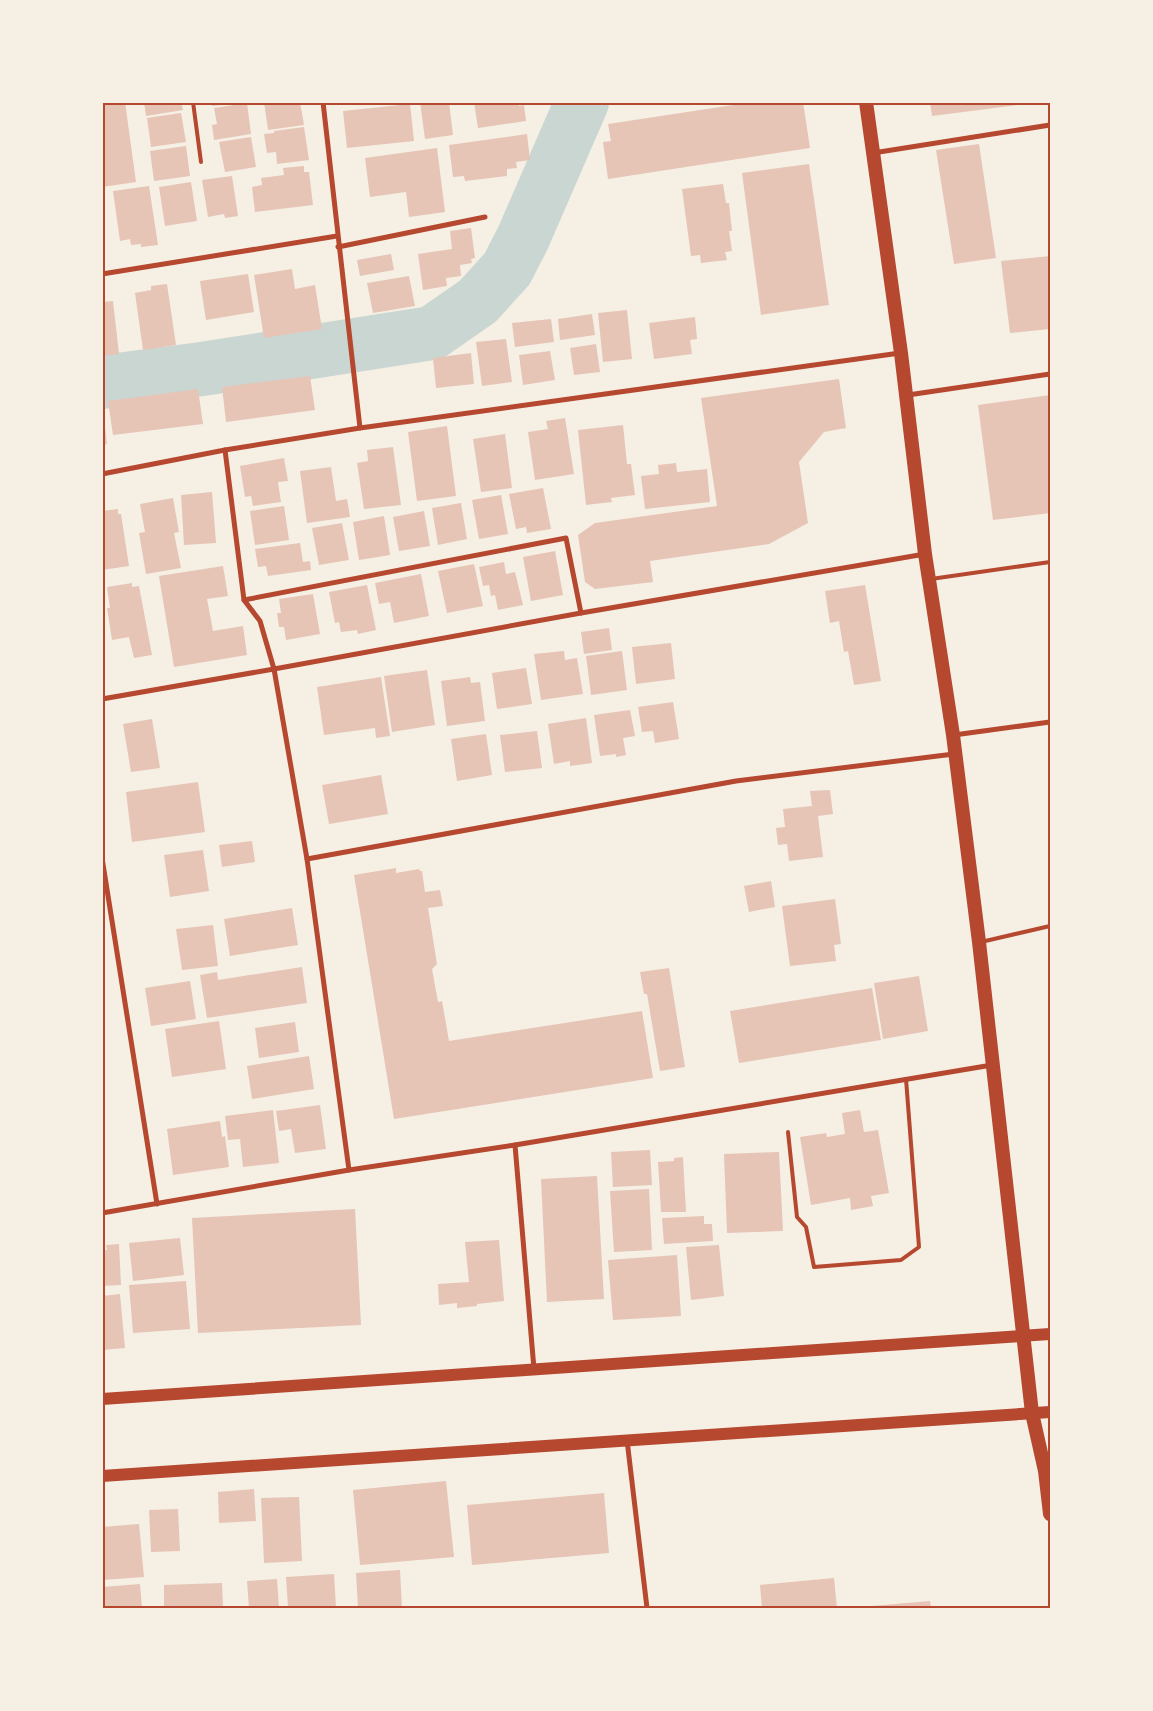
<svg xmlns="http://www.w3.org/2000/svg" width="1153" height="1711" font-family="'Varela Round',sans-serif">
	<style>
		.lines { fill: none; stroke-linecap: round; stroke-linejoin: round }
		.river { stroke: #c9d6d2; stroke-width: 54 }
		.building { fill: #e6c5b7 }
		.service { stroke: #b5482f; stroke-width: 4 }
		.minor { stroke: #b5482f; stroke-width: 5 }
		.primary { stroke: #b5482f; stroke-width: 12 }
		.trunk { stroke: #b5482f; stroke-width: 14 }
		.neatline { fill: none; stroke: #b5482f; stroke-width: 2 }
	</style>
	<rect width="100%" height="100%" fill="#f6efe4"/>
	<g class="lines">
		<polyline class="river" points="102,382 202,369 432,333 478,301 507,269 523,238 582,102"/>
	</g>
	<g class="building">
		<polygon points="102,102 125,102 136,182 102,187"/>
		<polygon points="144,102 181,102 183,110 146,116"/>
		<polygon points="212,102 230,102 230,104 212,106"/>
		<polygon points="264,102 300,102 304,125 268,130"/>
		<polygon points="420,102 449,102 453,135 425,139"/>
		<polygon points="474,102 518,102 519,106 524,105 526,121 478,128"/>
		<polygon points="753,102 803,102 810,148 608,179 603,142 611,141 608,124"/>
		<polygon points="930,102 1026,102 1026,104 932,116"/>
		<polygon points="247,103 251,134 214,140 212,125 217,124 214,108"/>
		<polygon points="410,104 414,141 347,148 343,111"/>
		<polygon points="181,113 186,142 151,147 147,118"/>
		<polygon points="304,127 309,160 277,164 276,152 267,153 264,134 274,133 274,131"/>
		<polygon points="527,134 530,160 516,162 517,168 507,169 507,176 465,181 464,176 453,177 449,145"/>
		<polygon points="251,137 256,167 225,172 219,142"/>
		<polygon points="979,144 996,258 954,264 936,150"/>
		<polygon points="186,146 190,176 154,181 150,151"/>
		<polygon points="437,148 445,212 409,217 406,192 370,197 365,158"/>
		<polygon points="809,164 829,305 761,315 742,173"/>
		<polygon points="304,166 304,172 309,172 313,205 255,212 252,187 262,185 261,178 284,175 283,168"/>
		<polygon points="232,176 238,216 225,218 224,214 208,217 202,180"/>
		<polygon points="191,182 197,221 165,226 159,187"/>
		<polygon points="723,184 726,203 729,203 732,231 729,231 732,251 725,252 727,260 701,263 700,255 691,256 682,189"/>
		<polygon points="149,186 158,245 141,247 141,244 131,245 130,239 120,241 113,191"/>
		<polygon points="471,228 475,258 471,259 472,263 460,265 461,276 446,278 447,286 423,290 418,254 452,249 450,231"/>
		<polygon points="391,254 394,270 360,276 357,260"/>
		<polygon points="1050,256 1050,329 1010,333 1001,261"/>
		<polygon points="292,269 295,289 315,285 322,329 264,338 254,275"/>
		<polygon points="248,274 254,312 206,320 200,281"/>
		<polygon points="409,276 415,306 373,313 367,283"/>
		<polygon points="167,284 176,345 143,350 135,293 151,290 151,286"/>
		<polygon points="113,301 119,354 102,356 102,302"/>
		<polygon points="627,310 632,359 603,362 598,313"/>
		<polygon points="592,314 595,335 560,340 558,319"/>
		<polygon points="695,317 697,339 690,340 692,354 654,359 649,323"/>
		<polygon points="551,319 554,342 515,347 512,323"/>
		<polygon points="506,339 512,382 482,386 476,342"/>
		<polygon points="596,344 600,372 574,375 570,348"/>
		<polygon points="550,351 555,380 523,385 519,355"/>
		<polygon points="471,353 474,384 436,388 433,358"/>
		<polygon points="310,376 315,410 226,422 222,387"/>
		<polygon points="839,379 846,428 824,432 799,462 808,523 769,544 650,561 653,582 595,589 585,582 578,535 595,523 717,506 701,398"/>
		<polygon points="198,389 203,424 113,435 108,401"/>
		<polygon points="1050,395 1050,513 993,520 978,405"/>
		<polygon points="102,418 104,418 107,444 102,445"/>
		<polygon points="565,418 574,474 535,480 528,432 548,429 546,421"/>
		<polygon points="623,425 627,464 631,464 635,495 611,498 612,502 586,505 578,430"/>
		<polygon points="447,426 456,496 417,501 408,432"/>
		<polygon points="505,434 512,488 481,492 473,439"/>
		<polygon points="393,447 401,505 364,509 357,463 368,461 367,450"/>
		<polygon points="284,458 288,481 278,482 281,502 253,506 251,496 245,497 240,466"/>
		<polygon points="676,463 677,472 707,469 710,502 645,509 641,476 659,474 658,465"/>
		<polygon points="331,467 336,501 347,499 350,517 307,523 300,471"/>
		<polygon points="543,488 551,529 527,533 526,527 516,529 509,494"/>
		<polygon points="212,492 216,543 184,545 181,495"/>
		<polygon points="501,495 508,534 479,539 472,500"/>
		<polygon points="173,498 179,532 174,533 181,568 146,574 139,533 145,532 140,504"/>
		<polygon points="461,503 467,539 438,545 432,508"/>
		<polygon points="284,506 289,540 255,545 250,511"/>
		<polygon points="118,509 118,514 121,514 129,566 102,570 102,511"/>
		<polygon points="424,511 430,546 399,551 393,517"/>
		<polygon points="384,516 390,555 359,560 353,522"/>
		<polygon points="342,523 349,560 319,565 312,528"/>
		<polygon points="300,543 303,562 310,561 311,570 268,576 266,566 258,567 255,549"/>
		<polygon points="555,551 563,595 531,601 523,557"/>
		<polygon points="504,562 506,574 515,572 523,605 498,610 495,595 491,596 489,585 483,586 479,567"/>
		<polygon points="474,564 483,606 447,613 438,571"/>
		<polygon points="223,566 228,596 207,599 213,631 243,626 247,655 174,667 159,576"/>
		<polygon points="421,574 429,616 394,623 390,602 379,604 375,583"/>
		<polygon points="132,583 132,587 139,586 152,655 134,658 129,637 112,640 107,608 110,608 107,587"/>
		<polygon points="367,585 376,630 358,634 357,630 341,632 339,622 335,623 329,592"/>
		<polygon points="865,585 881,681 854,685 848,651 844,652 839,621 830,623 825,591"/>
		<polygon points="313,594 320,634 286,640 284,627 279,627 277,613 281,613 279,599"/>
		<polygon points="609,628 612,650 584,654 581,632"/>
		<polygon points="671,643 675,679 636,684 632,647"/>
		<polygon points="564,651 565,660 577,658 583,694 541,700 534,654"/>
		<polygon points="622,651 627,690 591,695 586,656"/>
		<polygon points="526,668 532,704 497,709 492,673"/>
		<polygon points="427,670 435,725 392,732 384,676"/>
		<polygon points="381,677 390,736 376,738 375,728 324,735 317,687"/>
		<polygon points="470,677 471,683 480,682 485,721 447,726 441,681"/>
		<polygon points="673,702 679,739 655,743 653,731 642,732 638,707"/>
		<polygon points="630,710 635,736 623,738 626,755 616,757 616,754 600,756 594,715"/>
		<polygon points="586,718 592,763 570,766 570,761 554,764 548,724"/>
		<polygon points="152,719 160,768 131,772 123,724"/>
		<polygon points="537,731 542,768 505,772 500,735"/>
		<polygon points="486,734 492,775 457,781 451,739"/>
		<polygon points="381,775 388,814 329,824 322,785"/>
		<polygon points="198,782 205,832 132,842 126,792"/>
		<polygon points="830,790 833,814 818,816 823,857 789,861 787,844 778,845 776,828 785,827 783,809 812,806 810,791"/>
		<polygon points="252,841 255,862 222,867 219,845"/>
		<polygon points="203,850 209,891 170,897 164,855"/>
		<polygon points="396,868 396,873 419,869 420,871 422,871 425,892 440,890 443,906 428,908 437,964 432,969 438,1002 442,1001 449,1041 642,1011 653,1078 394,1119 354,875"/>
		<polygon points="771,881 775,907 749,912 744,886"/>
		<polygon points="835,899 841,944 834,945 836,961 790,966 782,906"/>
		<polygon points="292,908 298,945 230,956 224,919"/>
		<polygon points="213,925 218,966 182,970 176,929"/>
		<polygon points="302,967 307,1003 207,1018 200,975 217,972 218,980"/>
		<polygon points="669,968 685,1067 660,1071 647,994 644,994 640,972"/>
		<polygon points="919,976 928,1031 883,1039 874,983"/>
		<polygon points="190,981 196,1019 151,1026 145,988"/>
		<polygon points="872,988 881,1040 739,1063 730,1011"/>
		<polygon points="219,1021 226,1069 172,1077 165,1029"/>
		<polygon points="295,1022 299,1052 259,1058 255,1028"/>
		<polygon points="309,1056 314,1089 252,1099 247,1066"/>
		<polygon points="320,1105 326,1149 295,1153 291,1129 279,1131 276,1111"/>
		<polygon points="273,1110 279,1163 243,1167 240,1139 228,1140 225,1116"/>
		<polygon points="860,1110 864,1132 878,1130 889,1193 871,1196 873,1206 851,1210 850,1198 811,1205 800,1137 826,1133 827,1137 845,1134 842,1113"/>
		<polygon points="220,1121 222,1137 225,1136 229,1167 173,1175 167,1129"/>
		<polygon points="650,1150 652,1185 613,1187 611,1152"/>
		<polygon points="779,1152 783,1231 727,1233 724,1154"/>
		<polygon points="683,1157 686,1212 661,1212 658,1162 674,1161 674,1158"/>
		<polygon points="597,1176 604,1299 547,1302 541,1179"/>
		<polygon points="649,1189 652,1250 614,1252 610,1191"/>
		<polygon points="355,1209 361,1325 198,1333 192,1218"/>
		<polygon points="704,1216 704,1224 712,1224 713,1241 664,1244 662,1218"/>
		<polygon points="180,1238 184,1275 133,1281 129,1243"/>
		<polygon points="499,1240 504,1301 477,1304 477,1306 457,1308 457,1303 439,1305 438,1284 469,1282 465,1242"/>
		<polygon points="119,1244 121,1285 102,1286 102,1250 107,1250 106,1245"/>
		<polygon points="719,1245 724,1296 691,1300 686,1247"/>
		<polygon points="677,1255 681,1316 613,1320 608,1260"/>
		<polygon points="186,1281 190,1329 133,1333 129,1285"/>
		<polygon points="120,1294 125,1348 102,1350 102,1296"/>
		<polygon points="446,1481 454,1557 360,1565 353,1490"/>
		<polygon points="254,1489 256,1521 219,1523 218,1492"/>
		<polygon points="604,1493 609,1553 472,1565 467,1505"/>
		<polygon points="299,1497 302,1561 264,1563 261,1498"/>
		<polygon points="178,1509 180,1551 151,1552 149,1510"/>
		<polygon points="139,1524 144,1577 103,1580 102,1527"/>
		<polygon points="400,1570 402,1608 358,1608 356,1573"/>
		<polygon points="334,1574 336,1608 288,1608 286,1577"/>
		<polygon points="834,1578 837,1608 762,1608 760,1585"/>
		<polygon points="277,1579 279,1608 249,1608 247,1581"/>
		<polygon points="222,1583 223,1608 164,1608 164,1585"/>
		<polygon points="140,1584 142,1608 102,1608 102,1587"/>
		<polygon points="930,1601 931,1608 861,1608 860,1607"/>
	</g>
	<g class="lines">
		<g class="service">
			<polyline points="193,102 201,162"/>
			<polyline points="931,579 1050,562"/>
			<polyline points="981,942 1050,926"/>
			<polyline points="788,1132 797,1217 806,1227 814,1267 901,1260 919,1247 906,1079"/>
		</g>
		<g class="minor">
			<polyline points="323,102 360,428"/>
			<polyline points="873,153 1050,125"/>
			<polyline points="338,247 485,217"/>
			<polyline points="102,274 337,236"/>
			<polyline points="908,395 1050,374"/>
			<polyline points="225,450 244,600 260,621 274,669 307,859 349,1170"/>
			<polyline points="102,474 225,450 360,428 900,353"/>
			<polyline points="244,600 566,538 581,613"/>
			<polyline points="102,699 274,669 581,613 925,554"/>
			<polyline points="954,735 1050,722"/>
			<polyline points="102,858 157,1204"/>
			<polyline points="307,859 736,781 954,754"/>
			<polyline points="515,1145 534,1369"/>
			<polyline points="102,1213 349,1170 515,1145 992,1065"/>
			<polyline points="627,1440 647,1608"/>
		</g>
		<g class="primary">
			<polyline points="102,1399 1050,1334"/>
			<polyline points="102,1476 1050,1412"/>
		</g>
		<polyline class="trunk" points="866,102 901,353 925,554 953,735 979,942 1032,1413 1045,1471 1050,1514"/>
	</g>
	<rect width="1153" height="1711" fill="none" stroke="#f6efe4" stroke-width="208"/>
	<rect x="104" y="104" width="945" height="1503" class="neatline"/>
</svg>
